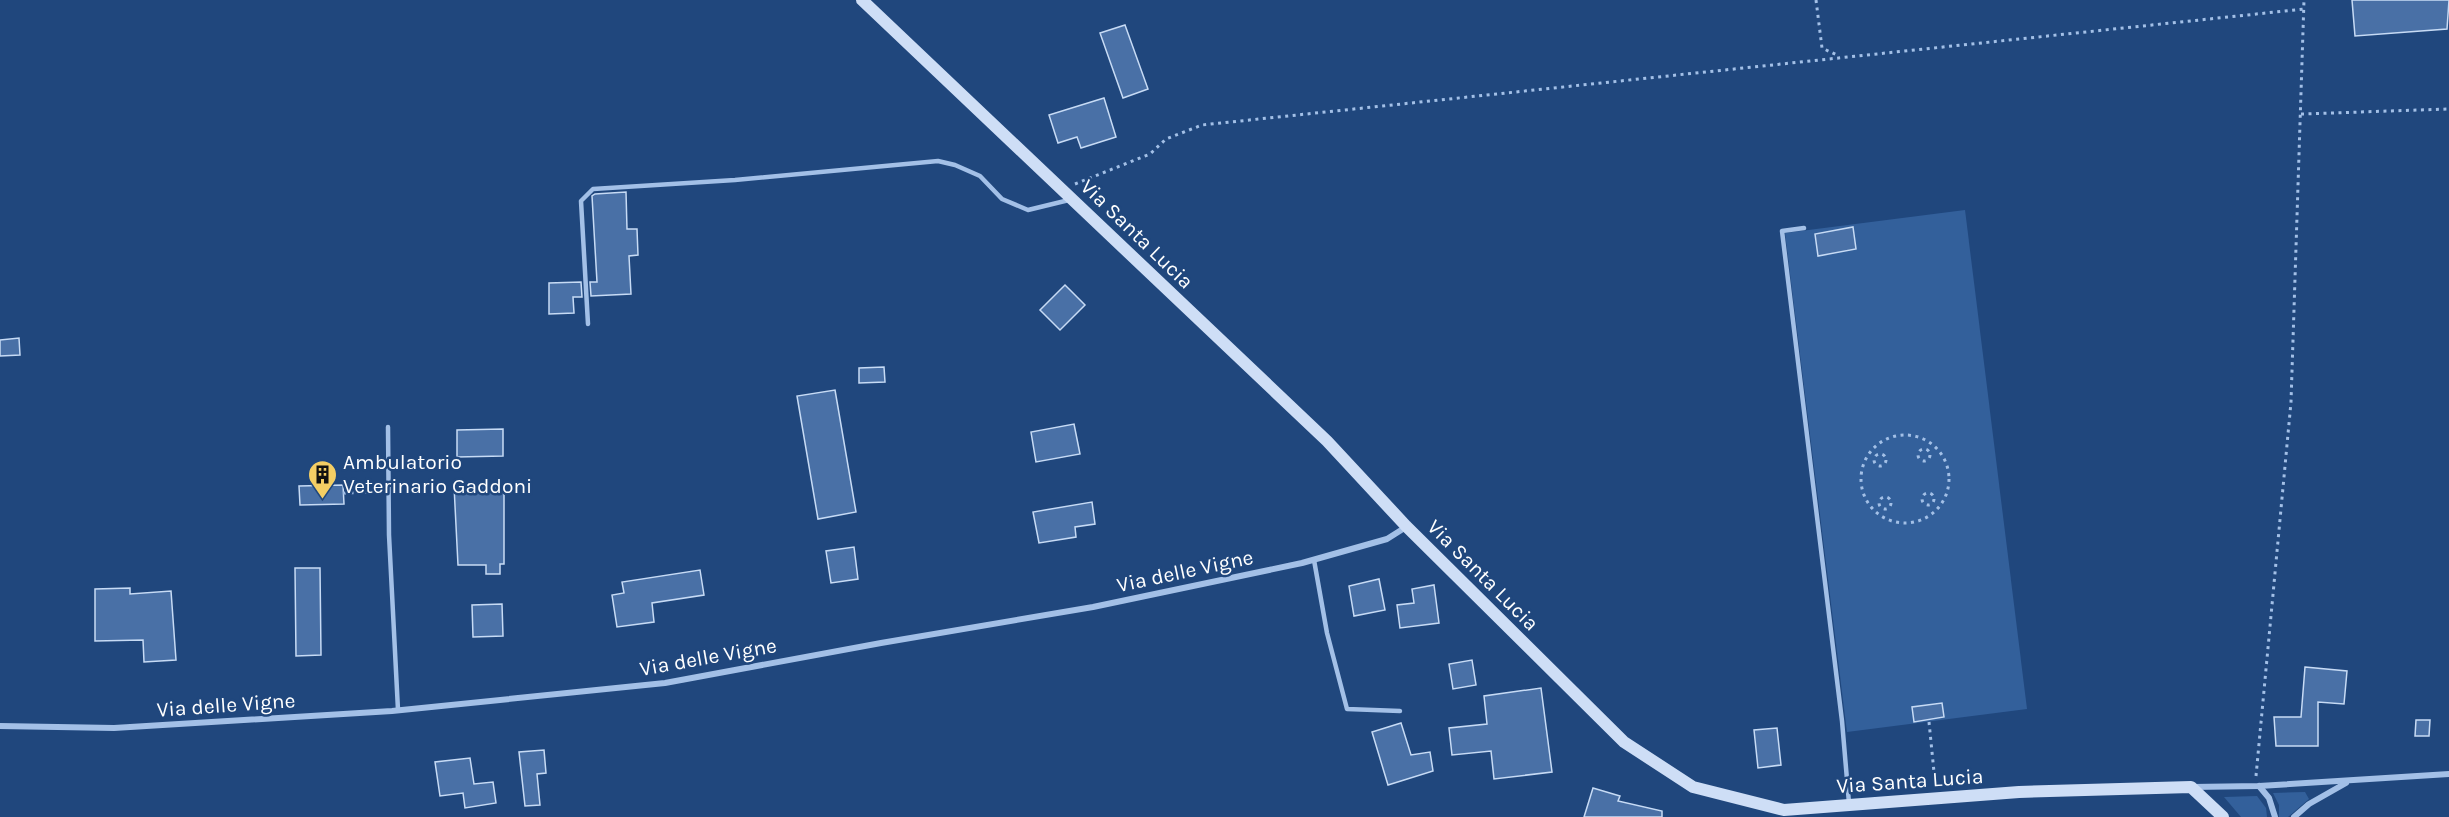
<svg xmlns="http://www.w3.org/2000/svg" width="2449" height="817" font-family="Karla,sans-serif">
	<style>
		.green { fill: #33609b }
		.building { fill: #4970a6; stroke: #c7dbf5; stroke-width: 1.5 }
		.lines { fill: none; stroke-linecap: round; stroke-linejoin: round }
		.path { stroke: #a3c0e7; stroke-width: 3; stroke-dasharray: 3 4.5; stroke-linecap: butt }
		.lane { stroke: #a3c0e7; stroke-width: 4.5 }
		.street { stroke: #a3c0e7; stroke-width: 6 }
		.secondary { stroke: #cedef6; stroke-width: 12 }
		.labels { text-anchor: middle; stroke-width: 5; stroke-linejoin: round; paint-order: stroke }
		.street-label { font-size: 21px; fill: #fff; stroke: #20477d }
		.poi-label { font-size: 21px; fill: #fff; stroke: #20477d; text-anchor: start }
	</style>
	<rect width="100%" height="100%" fill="#20477d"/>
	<g class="green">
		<polygon points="1965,210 2027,709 1847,732 1785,233"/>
		<polygon points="2305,792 2309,799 2288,817 2279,817 2279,805 2273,793"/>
		<polygon points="2257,796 2266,808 2267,817 2241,817 2224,797"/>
	</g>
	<g class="building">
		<polygon points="2352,0 2449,0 2447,29 2355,36"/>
		<polygon points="1125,25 1148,89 1123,98 1100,33"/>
		<polygon points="1104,98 1116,137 1081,148 1077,137 1058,143 1049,115"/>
		<polygon points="626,192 627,229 637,229 638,255 629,256 631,294 591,296 590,282 597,282 592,196 595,194"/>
		<polygon points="1853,227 1856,249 1818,256 1815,234"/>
		<polygon points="581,282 582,297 573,297 574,313 549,314 549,283"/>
		<polygon points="1065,285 1085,305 1060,330 1040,310"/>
		<polygon points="19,338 20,355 0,356 0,340"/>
		<polygon points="884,367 885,382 859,383 859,368"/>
		<polygon points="835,390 856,512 818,519 797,396"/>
		<polygon points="1074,424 1080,454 1036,462 1031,432"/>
		<polygon points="503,429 503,456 457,457 457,430"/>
		<polygon points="343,485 344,504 300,505 299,486"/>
		<polygon points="454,486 504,486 504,564 500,564 500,574 486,574 486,565 458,565"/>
		<polygon points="1092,502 1095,524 1075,527 1076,537 1039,543 1033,512"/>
		<polygon points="854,547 858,579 831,583 826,551"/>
		<polygon points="295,568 320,568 321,655 296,656"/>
		<polygon points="700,570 704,595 652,603 654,622 617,627 612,595 624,593 622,582"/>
		<polygon points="1379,579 1385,610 1354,616 1349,586"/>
		<polygon points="1434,585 1439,623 1400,628 1397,605 1414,603 1412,589"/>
		<polygon points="130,588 130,594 171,591 176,660 144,662 143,640 95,641 95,589"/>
		<polygon points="502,604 503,636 473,637 472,605"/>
		<polygon points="1472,660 1476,685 1453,689 1449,664"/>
		<polygon points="2305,667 2347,671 2344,704 2318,702 2318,746 2276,746 2274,717 2301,717"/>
		<polygon points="1541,688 1552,772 1494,779 1491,751 1452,755 1449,728 1487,724 1484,696"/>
		<polygon points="1942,703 1944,717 1914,722 1912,707"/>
		<polygon points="2416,720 2430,720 2429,736 2415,736"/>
		<polygon points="1401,723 1411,755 1430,752 1433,771 1388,785 1372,732"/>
		<polygon points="1777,728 1781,765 1758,768 1754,730"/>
		<polygon points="544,750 546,773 537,774 540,805 525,806 519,752"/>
		<polygon points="470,758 474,784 493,782 496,803 465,808 463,793 440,796 435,762"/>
		<polygon points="1593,788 1620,796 1618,801 1662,811 1662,817 1584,817"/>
	</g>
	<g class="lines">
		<g class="path">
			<polyline points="1816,0 1822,48 1839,56"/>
			<polyline points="2301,114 2449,109"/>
			<polyline points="1075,184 1150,154 1166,139 1202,125 2304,9"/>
			<circle cx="1905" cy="479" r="44"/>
			<circle cx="1924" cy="455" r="6"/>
			<circle cx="1880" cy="460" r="6"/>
			<polyline points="343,493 377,492"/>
			<circle cx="1928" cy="499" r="6"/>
			<circle cx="1885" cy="503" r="6"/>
			<polyline points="1929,722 1934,772"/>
			<polyline points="2256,776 2291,402 2304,0"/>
		</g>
		<g class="lane">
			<polyline points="1804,228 1782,231 1842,721 1849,803"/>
			<polyline points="588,324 581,201 593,189 735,180 938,161 955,165 980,176 1002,199 1028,210 1069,200"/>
			<polyline points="388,427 389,535 398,710"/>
			<polyline points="1314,560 1327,633 1347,709 1400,711"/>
		</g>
		<g class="street">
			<polyline points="0,726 114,728 392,711 665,683 881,643 1093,607 1302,563 1387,539 1406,527"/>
			<polyline points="2259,786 2269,798 2275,817"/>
			<polyline points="2192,787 2259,786 2449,774"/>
			<polyline points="2294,817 2309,804 2346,783"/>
		</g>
		<polyline class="secondary" points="862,0 1327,441 1406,526 1624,742 1693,787 1784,810 2019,792 2191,787 2223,817"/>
	</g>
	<defs>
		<symbol id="building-pin" viewBox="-11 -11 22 30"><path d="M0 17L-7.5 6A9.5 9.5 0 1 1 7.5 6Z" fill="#f4ce64" stroke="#20477d"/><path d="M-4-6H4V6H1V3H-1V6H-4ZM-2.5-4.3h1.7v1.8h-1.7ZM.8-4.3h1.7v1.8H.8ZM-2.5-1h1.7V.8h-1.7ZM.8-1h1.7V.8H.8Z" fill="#111"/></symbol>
	</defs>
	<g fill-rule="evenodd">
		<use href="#building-pin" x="306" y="458" width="33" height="45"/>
	</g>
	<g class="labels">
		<g class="street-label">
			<text transform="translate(1137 234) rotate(44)" y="7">Via Santa Lucia</text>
			<text transform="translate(1185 571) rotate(-12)" y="7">Via delle Vigne</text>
			<text transform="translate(1483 575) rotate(45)" y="7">Via Santa Lucia</text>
			<text transform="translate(708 657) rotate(-10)" y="7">Via delle Vigne</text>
			<text transform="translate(226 705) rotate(-4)" y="7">Via delle Vigne</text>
			<text transform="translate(1910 781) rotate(-4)" y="7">Via Santa Lucia</text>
		</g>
		<g class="poi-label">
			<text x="343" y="469">Ambulatorio<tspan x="343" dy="24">Veterinario Gaddoni</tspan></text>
		</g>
	</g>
</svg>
